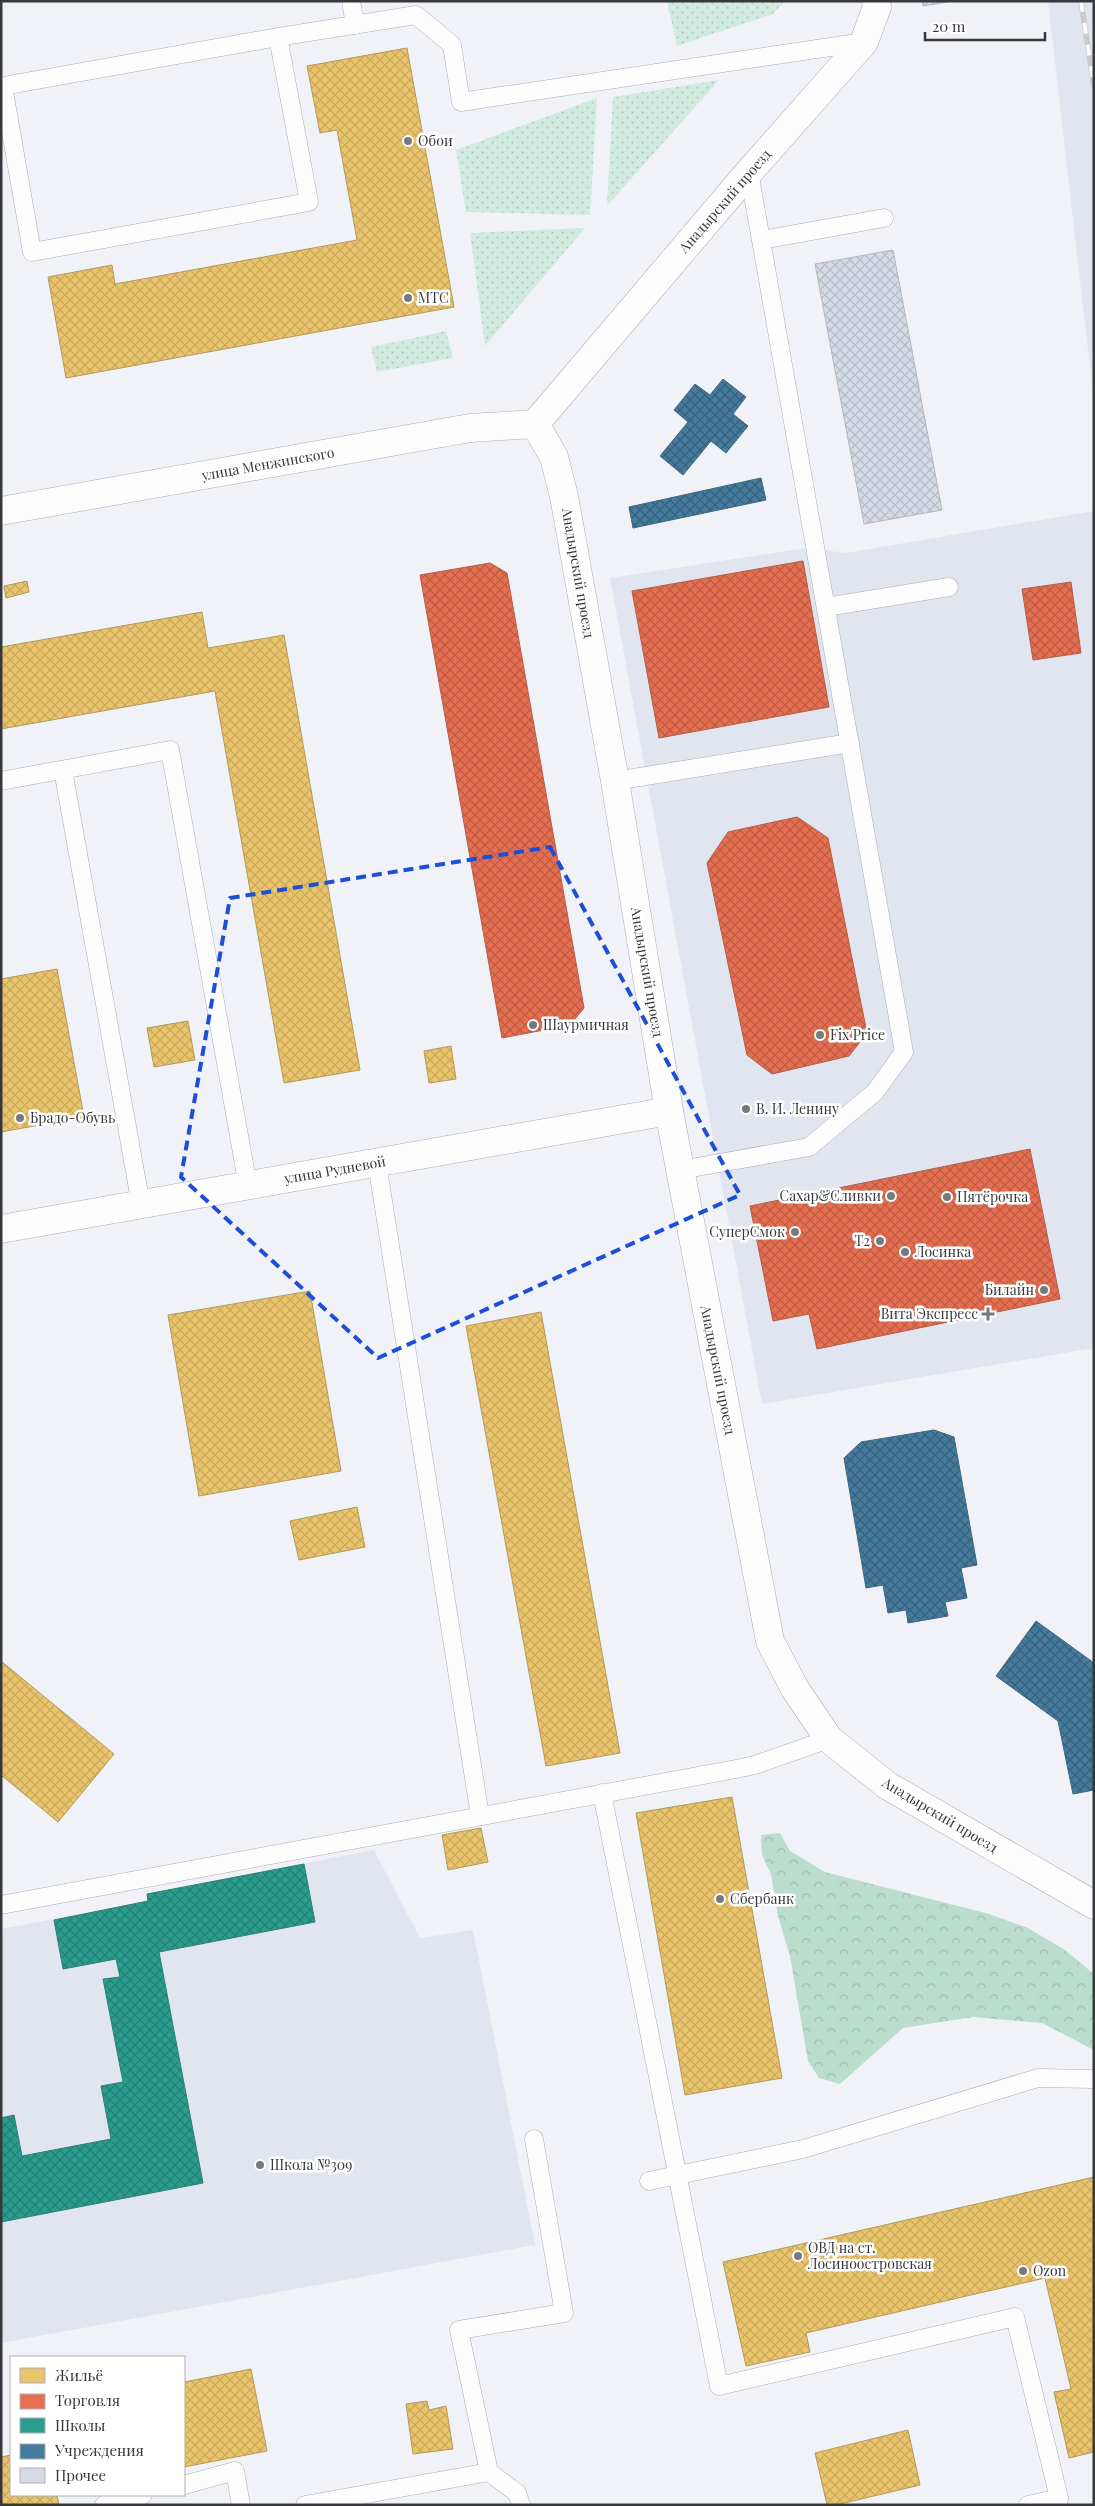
<svg xmlns="http://www.w3.org/2000/svg" width="1095" height="2506" font-family="'Playfair Display',serif">
	<style>
		.built { fill: #e0e5ef }
		.grass { fill: url(#grass-dots) }
		.forest { fill: url(#forest-crowns) }
		.homes { fill: url(#homes-cross-hatch); stroke: #b39a5c }
		.shops { fill: url(#shops-cross-hatch); stroke: #b25e4a }
		.schools { fill: url(#schools-cross-hatch); stroke: #2e7f76 }
		.public { fill: url(#public-cross-hatch); stroke: #406780 }
		.building { fill: url(#building-cross-hatch); stroke: #b5b7ba }
		.lines { fill: none; stroke-linecap: round; stroke-linejoin: round }
		.service-casing { stroke: #abadb1; stroke-width: 19 }
		.minor-casing { stroke: #abadb1; stroke-width: 29 }
		.tertiary-casing { stroke: #abadb1; stroke-width: 29 }
		.service { stroke: #fdfdfe; stroke-width: 18 }
		.minor { stroke: #fdfdfe; stroke-width: 28 }
		.tertiary { stroke: #fdfdfe; stroke-width: 28 }
		.rail-casing { stroke: #cacacc; stroke-width: 5.5 }
		.rail { stroke: #fff; stroke-width: 4; stroke-dasharray: 11; stroke-linecap: butt }
		.marked { fill: none; stroke: #1d4ed8; stroke-width: 4; stroke-dasharray: 10 6; stroke-linejoin: round }
		.poi-dot { fill: #77797d; stroke: #fff; stroke-width: 2 }
		.labels { text-anchor: middle; stroke-width: 5; stroke-linejoin: round; paint-order: stroke }
		.poi-label { font-size: 14px; fill: #36383b; stroke: #fff; text-anchor: start }
		.street-label { font-size: 14px; fill: #36383b; stroke: #fff }
	</style>
	<defs>
		<pattern id="grass-dots" width="8" height="8" patternUnits="userSpaceOnUse" patternTransform="scale(1.25)"><rect width="8" height="8" fill="#d2ebe1"/><path d="M2 2h.1M6 6h.1" fill="none" stroke="#b5cac2" stroke-width="1.8" stroke-linecap="round"/></pattern>
		<pattern id="forest-crowns" width="20" height="18" patternUnits="userSpaceOnUse" patternTransform="scale(1.25)"><rect width="20" height="18" fill="#baddce"/><path d="M2 6a3 3 0 1 1 6 0M12 15a3 3 0 1 1 6 0" fill="none" stroke="#a0beb2"/></pattern>
		<pattern id="homes-cross-hatch" width="8" height="8" patternUnits="userSpaceOnUse" patternTransform="scale(1.25)"><rect width="8" height="8" fill="#e9c46a"/><path d="M0 0l8 8M0 8l8-8" fill="none" stroke="#c8a95d"/></pattern>
		<pattern id="shops-cross-hatch" width="8" height="8" patternUnits="userSpaceOnUse" patternTransform="scale(1.25)"><rect width="8" height="8" fill="#e76f51"/><path d="M0 0l8 8M0 8l8-8" fill="none" stroke="#bc5c44"/></pattern>
		<pattern id="schools-cross-hatch" width="8" height="8" patternUnits="userSpaceOnUse" patternTransform="scale(1.25)"><rect width="8" height="8" fill="#2a9d8f"/><path d="M0 0l8 8M0 8l8-8" fill="none" stroke="#258176"/></pattern>
		<pattern id="public-cross-hatch" width="8" height="8" patternUnits="userSpaceOnUse" patternTransform="scale(1.25)"><rect width="8" height="8" fill="#457b9d"/><path d="M0 0l8 8M0 8l8-8" fill="none" stroke="#38607a"/></pattern>
		<pattern id="building-cross-hatch" width="8" height="8" patternUnits="userSpaceOnUse" patternTransform="scale(1.25)"><rect width="8" height="8" fill="#d4dae6"/><path d="M0 0l8 8M0 8l8-8" fill="none" stroke="#b7bcc6"/></pattern>
	</defs>
	<rect width="100%" height="100%" fill="#f0f2f7"/>
	<g class="built">
		<polygon points="1048,1 1094,1 1094,402 1066,159"/>
		<polygon points="1094,511 1094,1348 762,1404 610,578 806,548 846,553"/>
		<polygon points="374,1850 420,1938 473,1930 535,2245 1,2343 1,1929 148,1901 147,1894"/>
	</g>
	<g class="grass">
		<polygon points="667,1 785,1 773,14 677,46"/>
		<polygon points="719,80 607,206 613,97"/>
		<polygon points="597,98 590,215 466,212 456,150"/>
		<polygon points="585,228 485,346 470,233"/>
		<polygon points="446,331 453,358 377,372 371,347"/>
	</g>
	<polygon class="forest" points="780,1833 790,1851 825,1872 989,1914 1028,1928 1065,1950 1094,1974 1094,2050 1042,2023 973,2017 903,2028 840,2084 819,2078 808,2061 790,1956 778,1916 771,1874 762,1855 761,1835"/>
	<g class="homes">
		<polygon points="407,48 454,307 66,378 48,277 112,265 115,284 357,240 337,130 320,133 307,66"/>
		<polygon points="27,581 29,592 6,598 4,586"/>
		<polygon points="202,612 208,648 284,635 360,1070 284,1083 215,691 1,729 1,647"/>
		<polygon points="57,969 84,1117 1,1132 1,979"/>
		<polygon points="188,1021 195,1060 154,1067 147,1028"/>
		<polygon points="451,1046 456,1079 429,1083 424,1051"/>
		<polygon points="310,1291 341,1471 199,1496 168,1315"/>
		<polygon points="541,1312 620,1753 546,1766 466,1326"/>
		<polygon points="357,1507 365,1547 299,1560 290,1521"/>
		<polygon points="1,1661 114,1754 58,1822 1,1775"/>
		<polygon points="732,1797 782,2078 685,2095 636,1813"/>
		<polygon points="481,1828 488,1862 448,1870 442,1835"/>
		<polygon points="1094,2177 1094,2452 1069,2458 1054,2392 1071,2389 1045,2278 806,2333 810,2352 746,2366 723,2262"/>
		<polygon points="251,2369 267,2451 184,2467 184,2382"/>
		<polygon points="427,2401 429,2410 446,2406 453,2449 413,2454 406,2404"/>
		<polygon points="908,2430 920,2485 836,2505 827,2505 815,2453"/>
		<polygon points="11,2455 11,2495 57,2495 59,2505 1,2505 1,2457"/>
	</g>
	<g class="shops">
		<polygon points="803,561 829,707 659,738 632,591"/>
		<polygon points="490,563 507,573 584,1008 570,1025 502,1038 420,575"/>
		<polygon points="1071,582 1081,653 1033,660 1022,589"/>
		<polygon points="797,817 828,838 867,1033 849,1056 772,1074 747,1055 707,863 728,832"/>
		<polygon points="1030,1149 1060,1299 817,1349 809,1314 773,1321 750,1206"/>
	</g>
	<polygon class="schools" points="304,1864 315,1922 159,1952 203,2183 1,2222 1,2118 14,2115 22,2156 111,2139 101,2086 123,2082 103,1979 120,1977 116,1959 63,1969 54,1920 148,1901 147,1894"/>
	<g class="public">
		<polygon points="723,379 746,397 733,414 748,426 726,453 711,441 683,475 660,456 688,422 674,410 695,384 710,395"/>
		<polygon points="761,478 766,500 633,528 629,507"/>
		<polygon points="934,1430 954,1437 977,1565 961,1568 967,1598 945,1602 948,1616 908,1623 906,1610 888,1613 883,1585 866,1588 844,1458 861,1442"/>
		<polygon points="1036,1621 1094,1663 1094,1790 1073,1794 1058,1721 996,1676"/>
	</g>
	<g class="building">
		<polygon points="922,1 954,1 923,6"/>
		<polygon points="893,250 942,510 864,524 815,264"/>
	</g>
	<g class="lines">
		<defs>
			<g id="service">
				<polyline points="351,1 355,25"/>
				<polyline points="278,37 309,202 32,252 3,86 278,37 416,15 452,45 461,102 864,42"/>
				<polyline points="762,240 884,218"/>
				<polyline points="826,607 949,587"/>
				<polyline points="63,770 141,1205"/>
				<polyline points="1,781 170,750 248,1186"/>
				<polyline points="615,781 850,743"/>
				<polyline points="377,1163 480,1816"/>
				<polyline points="680,1170 809,1147 875,1092 904,1052 749,172"/>
				<polyline points="602,1793 719,2386 1015,2317 1059,2498 1057,2505"/>
				<polyline points="1,1905 736,1769 755,1765 829,1739"/>
				<polyline points="649,2181 803,2149 1038,2078 1094,2079"/>
				<polyline points="489,2472 459,2330 564,2313 534,2139"/>
				<polyline points="184,2485 235,2471 241,2505"/>
				<polyline points="104,2505 143,2495"/>
				<polyline points="305,2505 489,2472 517,2493 521,2505"/>
				<polyline points="1028,2505 1059,2498"/>
			</g>
			<polyline id="minor" points="669,1111 770,1641 795,1689 829,1739 888,1786 1094,1905"/>
			<g id="tertiary">
				<polyline points="535,424 749,172 864,42 877,7 876,1"/>
				<polyline points="1,511 470,428 535,424"/>
				<polyline points="1,1229 669,1111 615,781 564,496 554,457 535,424"/>
			</g>
		</defs>
		<use href="#service" class="service-casing"/>
		<use href="#minor" class="minor-casing"/>
		<use href="#tertiary" class="tertiary-casing"/>
		<use href="#service" class="service"/>
		<use href="#minor" class="minor"/>
		<use href="#tertiary" class="tertiary"/>
		<defs>
			<polyline id="rail" points="1081,1 1094,87"/>
		</defs>
		<use href="#rail" class="rail-casing"/>
		<use href="#rail" class="rail"/>
	</g>
	<path class="marked" d="M550,847L740,1195L378,1358L181,1177L230,898Z"/>
	<g class="poi-dot">
		<circle cx="408" cy="141" r="5"/>
		<circle cx="408" cy="298" r="5"/>
		<circle cx="533" cy="1025" r="5"/>
		<circle cx="820" cy="1035" r="5"/>
		<circle cx="746" cy="1109" r="5"/>
		<circle cx="20" cy="1118" r="5"/>
		<circle cx="891" cy="1196" r="5"/>
		<circle cx="947" cy="1197" r="5"/>
		<circle cx="795" cy="1232" r="5"/>
		<circle cx="880" cy="1241" r="5"/>
		<circle cx="905" cy="1252" r="5"/>
		<circle cx="1044" cy="1290" r="5"/>
		<path d="M985.5 1306.5h5v5h5v5h-5v5h-5v-5h-5v-5h5z"/>
		<circle cx="720" cy="1899" r="5"/>
		<circle cx="260" cy="2165" r="5"/>
		<circle cx="798" cy="2256" r="5"/>
		<circle cx="1023" cy="2271" r="5"/>
	</g>
	<g class="labels">
		<g class="poi-label">
			<text x="418" y="146">Обои</text>
			<text x="418" y="303">МТС</text>
			<text x="543" y="1030">Шаурмичная</text>
			<text x="830" y="1040">Fix Price</text>
			<text x="756" y="1114">В. И. Ленину</text>
			<text x="30" y="1123">Брадо-Обувь</text>
			<text x="881" y="1201" text-anchor="end">Сахар&amp;Сливки</text>
			<text x="957" y="1202">Пятёрочка</text>
			<text x="785" y="1237" text-anchor="end">СуперСмок</text>
			<text x="870" y="1246" text-anchor="end">T2</text>
			<text x="915" y="1257">Лосинка</text>
			<text x="1034" y="1295" text-anchor="end">Билайн</text>
			<text x="978" y="1319" text-anchor="end">Вита Экспресс</text>
			<text x="730" y="1904">Сбербанк</text>
			<text x="270" y="2170">Школа №309</text>
			<text x="808" y="2253">ОВД на ст.<tspan x="808" dy="16">Лосиноостровская</tspan></text>
			<text x="1033" y="2276">Ozon</text>
		</g>
		<g class="street-label">
			<text transform="translate(725 201) rotate(-49)" y="5">Анадырский проезд</text>
			<text transform="translate(268 464) rotate(-10)" y="5">улица Менжинского</text>
			<text transform="translate(578 573) rotate(80)" y="5">Анадырский проезд</text>
			<text transform="translate(647 972) rotate(80)" y="5">Анадырский проезд</text>
			<text transform="translate(335 1170) rotate(-10)" y="5">улица Рудневой</text>
			<text transform="translate(718 1370) rotate(79)" y="5">Анадырский проезд</text>
			<text transform="translate(940 1815) rotate(31)" y="5">Анадырский проезд</text>
		</g>
	</g>
	<rect width="1095" height="2506" fill="none" stroke="#36383b" stroke-width="5"/>
	<rect x="10" y="2356" width="175" height="140" fill="#ffffff" stroke="#afafb1"/>
	<rect x="20" y="2368" width="25" height="15" fill="#e9c46a" stroke="#afafb1"/>
	<text x="55" y="2381" font-size="15" fill="#36383b">Жильё</text>
	<rect x="20" y="2394" width="25" height="15" fill="#e76f51" stroke="#afafb1"/>
	<text x="55" y="2406" font-size="15" fill="#36383b">Торговля</text>
	<rect x="20" y="2418" width="25" height="15" fill="#2a9d8f" stroke="#afafb1"/>
	<text x="55" y="2431" font-size="15" fill="#36383b">Школы</text>
	<rect x="20" y="2444" width="25" height="15" fill="#457b9d" stroke="#afafb1"/>
	<text x="55" y="2456" font-size="15" fill="#36383b">Учреждения</text>
	<rect x="20" y="2468" width="25" height="15" fill="#d4dae6" stroke="#afafb1"/>
	<text x="55" y="2481" font-size="15" fill="#36383b">Прочее</text>
	<path d="M925 32v8h120v-8" fill="none" stroke="#36383b" stroke-width="2.5"/>
	<text x="932" y="32" font-size="15" fill="#36383b" stroke="#ffffff" stroke-width="4" paint-order="stroke">20 m</text>
</svg>
